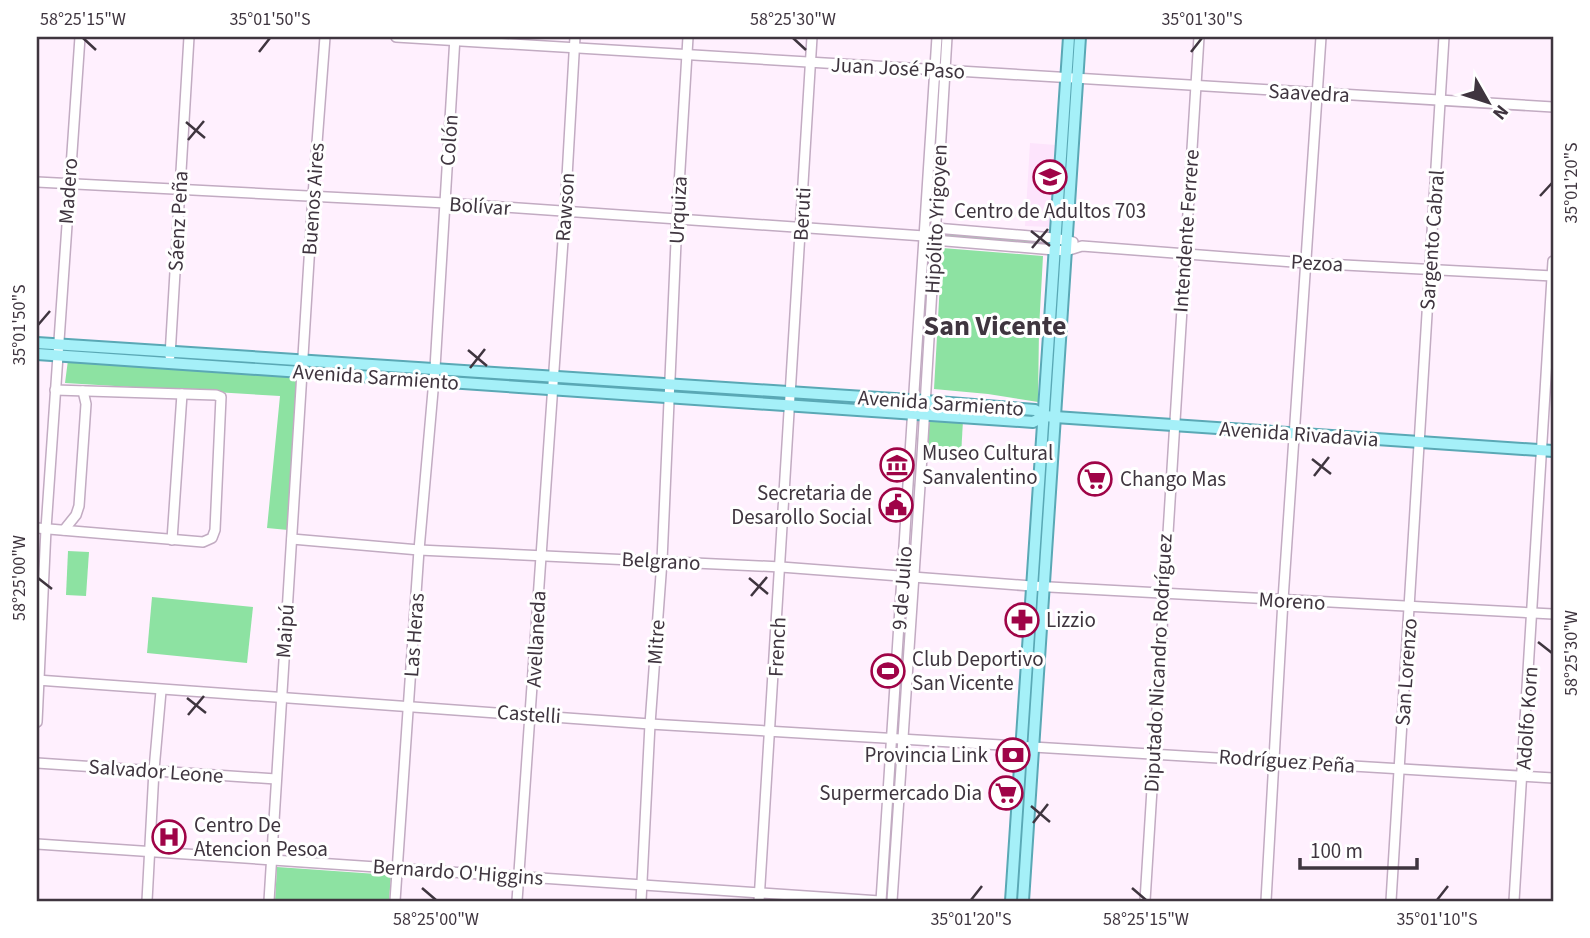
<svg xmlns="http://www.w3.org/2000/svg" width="1590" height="938" font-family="'Source Sans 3',sans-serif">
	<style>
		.built { fill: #fde4fc }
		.green { fill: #8de2a2 }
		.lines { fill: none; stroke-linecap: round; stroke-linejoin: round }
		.minor-casing { stroke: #c2abc2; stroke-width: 12 }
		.major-casing { stroke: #5aa8b5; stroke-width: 14 }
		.minor { stroke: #fff; stroke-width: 9 }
		.major { stroke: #a5f0f8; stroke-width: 10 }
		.ticks { fill: none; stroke: #3f353f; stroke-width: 2.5 }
		.labels { text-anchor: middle; stroke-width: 6; stroke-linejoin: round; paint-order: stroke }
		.street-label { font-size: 21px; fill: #3f353f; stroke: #fff }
		.poi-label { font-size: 21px; fill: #3f353f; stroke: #fff; text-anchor: start }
		.district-label { font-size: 28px; font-weight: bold; fill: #3f353f; stroke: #fff }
		.neatline { fill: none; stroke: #3f353f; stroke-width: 2.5 }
		.ticks-label { font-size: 18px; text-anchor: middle; fill: #3f353f }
	</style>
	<rect width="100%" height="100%" fill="#fff0fe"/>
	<polygon class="built" points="1030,143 1056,145 1054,222 1049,227 1025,226"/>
	<g class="green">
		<polygon points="946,232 1046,240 1045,246 946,239"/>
		<polygon points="942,248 1043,256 1039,329 1038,402 988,394 934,389"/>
		<polygon points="68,360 298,375 288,530 267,528 280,396 65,383"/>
		<polygon points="928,418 963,420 961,456 926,454"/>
		<polygon points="68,551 89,552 86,596 66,595"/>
		<polygon points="152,597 253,607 247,663 147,653"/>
		<polygon points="277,867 391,875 389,901 275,901"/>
	</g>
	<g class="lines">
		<defs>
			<g id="minor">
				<polyline points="396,37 1553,107"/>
				<polyline points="37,182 445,203 924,236 934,240 1066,251 1082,246 1306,263 1553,276"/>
				<polyline points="931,231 935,228 1054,238 1073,242"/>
				<polyline points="170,356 189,37"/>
				<polyline points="37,528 203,542 212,538 215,530 221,397 216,395 55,390"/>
				<polyline points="64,530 76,515 79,506 86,404 83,391"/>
				<polyline points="292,539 419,550 781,567 1031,586 1553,614"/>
				<polyline points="172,540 182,394"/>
				<polyline points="37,680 650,724 1553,778"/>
				<polyline points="37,722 46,529 80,37"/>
				<polyline points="37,763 276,779"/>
				<polyline points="37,844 880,901"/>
				<polyline points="147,901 154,770 161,691"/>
				<polyline points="269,901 313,196 325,37"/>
				<polyline points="395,901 419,550 435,368 455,37"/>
				<polyline points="517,901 565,212 575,37"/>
				<polyline points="641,901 650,724 662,561 677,219 688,37"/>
				<polyline points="759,901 812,37"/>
				<polyline points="881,901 937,37"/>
				<polyline points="892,901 922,456 947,37"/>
				<polyline points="1145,901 1199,37"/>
				<polyline points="1266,901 1283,600 1321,37"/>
				<polyline points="1391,901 1444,37"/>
				<polyline points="1514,901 1553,261"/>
			</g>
			<g id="major">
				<polyline points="37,343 925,401 1035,410 1045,416"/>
				<polyline points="37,354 1033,422 1045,416 1055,417 1553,451"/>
				<polyline points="1011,901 1069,37"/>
				<polyline points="1023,901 1080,37"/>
			</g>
		</defs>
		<use href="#minor" class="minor-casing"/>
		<use href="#major" class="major-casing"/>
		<use href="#minor" class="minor"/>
		<use href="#major" class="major"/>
	</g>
	<path class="ticks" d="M83,38L96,50M793,38L806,50M259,52L270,38M1191,52L1202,38M186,122L205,138M188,140L204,121M1540,196L1552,183M1031,231L1050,246M1032,248L1048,229M38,325L50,311M468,350L487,366M470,368L485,349M1312,459L1331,474M1314,476L1329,457M38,578L52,589M749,578L768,594M751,596L767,577M1538,642L1552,653M187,698L206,713M188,715L204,696M1031,806L1050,822M1033,823L1048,804M422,888L436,900M1132,888L1146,900M971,900L982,886M1437,900L1448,886"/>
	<defs>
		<symbol id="school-ring" viewBox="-11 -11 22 22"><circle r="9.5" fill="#fff" stroke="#9f0447" stroke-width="1.5"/><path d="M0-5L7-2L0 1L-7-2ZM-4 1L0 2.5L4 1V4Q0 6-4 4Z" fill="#9f0447"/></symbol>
		<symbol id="museum-ring" viewBox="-11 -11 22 22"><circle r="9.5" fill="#fff" stroke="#9f0447" stroke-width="1.5"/><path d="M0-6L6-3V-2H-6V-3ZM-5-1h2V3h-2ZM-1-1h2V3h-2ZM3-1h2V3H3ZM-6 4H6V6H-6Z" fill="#9f0447"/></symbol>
		<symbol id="supermarket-ring" viewBox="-11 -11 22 22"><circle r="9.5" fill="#fff" stroke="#9f0447" stroke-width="1.5"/><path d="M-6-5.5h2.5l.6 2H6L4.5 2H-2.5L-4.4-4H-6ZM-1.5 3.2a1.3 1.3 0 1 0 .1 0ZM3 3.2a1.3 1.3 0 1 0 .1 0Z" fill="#9f0447"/></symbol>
		<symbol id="civic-ring" viewBox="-11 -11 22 22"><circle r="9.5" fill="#fff" stroke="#9f0447" stroke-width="1.5"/><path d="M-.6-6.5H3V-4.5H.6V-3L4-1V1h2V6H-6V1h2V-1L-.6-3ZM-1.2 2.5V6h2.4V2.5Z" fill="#9f0447"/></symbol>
		<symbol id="pharmacy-ring" viewBox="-11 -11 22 22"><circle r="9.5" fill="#fff" stroke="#9f0447" stroke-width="1.5"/><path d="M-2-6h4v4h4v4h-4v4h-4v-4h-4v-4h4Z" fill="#9f0447"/></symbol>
		<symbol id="stadium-ring" viewBox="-11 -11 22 22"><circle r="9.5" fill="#fff" stroke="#9f0447" stroke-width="1.5"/><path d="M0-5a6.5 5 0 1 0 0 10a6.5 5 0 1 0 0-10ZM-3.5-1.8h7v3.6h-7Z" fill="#9f0447"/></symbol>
		<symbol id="bank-ring" viewBox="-11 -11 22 22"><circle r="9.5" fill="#fff" stroke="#9f0447" stroke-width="1.5"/><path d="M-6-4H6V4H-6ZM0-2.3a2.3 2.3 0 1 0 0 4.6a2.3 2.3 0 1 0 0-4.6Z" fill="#9f0447"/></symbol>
		<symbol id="hospital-ring" viewBox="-11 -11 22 22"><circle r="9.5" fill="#fff" stroke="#9f0447" stroke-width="1.5"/><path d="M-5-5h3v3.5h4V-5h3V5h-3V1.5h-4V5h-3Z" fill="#9f0447"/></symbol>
	</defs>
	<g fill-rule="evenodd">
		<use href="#school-ring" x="1031" y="158" width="38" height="38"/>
		<use href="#museum-ring" x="878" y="446" width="38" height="38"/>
		<use href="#supermarket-ring" x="1076" y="460" width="38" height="38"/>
		<use href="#civic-ring" x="877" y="486" width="38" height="38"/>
		<use href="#pharmacy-ring" x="1003" y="601" width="38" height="38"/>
		<use href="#stadium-ring" x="869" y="652" width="38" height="38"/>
		<use href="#bank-ring" x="994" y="736" width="38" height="38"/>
		<use href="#supermarket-ring" x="987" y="774" width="38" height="38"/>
		<use href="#hospital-ring" x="150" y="818" width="38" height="38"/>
	</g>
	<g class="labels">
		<g class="street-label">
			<text transform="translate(898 68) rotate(3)" y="7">Juan José Paso</text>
			<text transform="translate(1309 93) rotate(3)" y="7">Saavedra</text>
			<text transform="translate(449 140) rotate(-86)" y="7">Colón</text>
			<text transform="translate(68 191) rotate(-86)" y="7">Madero</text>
			<text transform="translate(313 199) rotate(-86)" y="7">Buenos Aires</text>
			<text transform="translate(480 206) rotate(4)" y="7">Bolívar</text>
			<text transform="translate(565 207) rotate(-86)" y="7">Rawson</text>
			<text transform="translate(678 210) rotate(-87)" y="7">Urquiza</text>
			<text transform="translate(802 214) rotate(-87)" y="7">Beruti</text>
			<text transform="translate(936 219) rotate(-87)" y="7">Hipólito Yrigoyen</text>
			<text transform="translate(178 221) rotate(-87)" y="7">Sáenz Peña</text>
			<text transform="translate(1186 231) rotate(-86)" y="7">Intendente Ferrere</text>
			<text transform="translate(1432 240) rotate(-86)" y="7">Sargento Cabral</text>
			<text transform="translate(1317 263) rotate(3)" y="7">Pezoa</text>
			<text transform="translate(376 377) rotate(4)" y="7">Avenida Sarmiento</text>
			<text transform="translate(941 403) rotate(4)" y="7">Avenida Sarmiento</text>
			<text transform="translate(1299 434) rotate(4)" y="7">Avenida Rivadavia</text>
			<text transform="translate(661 561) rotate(3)" y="7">Belgrano</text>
			<text transform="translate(902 588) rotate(-86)" y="7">9 de Julio</text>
			<text transform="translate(1292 601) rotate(3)" y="7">Moreno</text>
			<text transform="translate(285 631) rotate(-86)" y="7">Maipú</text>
			<text transform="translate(414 635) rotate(-86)" y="7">Las Heras</text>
			<text transform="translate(536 639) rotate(-87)" y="7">Avellaneda</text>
			<text transform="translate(656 642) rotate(-86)" y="7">Mitre</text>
			<text transform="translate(777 647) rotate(-87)" y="7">French</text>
			<text transform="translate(1158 663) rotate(-87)" y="7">Diputado Nicandro Rodríguez</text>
			<text transform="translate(1406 672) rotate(-86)" y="7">San Lorenzo</text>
			<text transform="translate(529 714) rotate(4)" y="7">Castelli</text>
			<text transform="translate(1527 718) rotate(-86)" y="7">Adolfo Korn</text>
			<text transform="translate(1287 761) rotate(4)" y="7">Rodríguez Peña</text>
			<text transform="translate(156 771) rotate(4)" y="7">Salvador Leone</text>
			<text transform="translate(458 872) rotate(4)" y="7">Bernardo O'Higgins</text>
		</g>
		<g class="poi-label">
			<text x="1050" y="218" text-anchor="middle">Centro de Adultos 703</text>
			<text x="922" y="460">Museo Cultural<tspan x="922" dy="24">Sanvalentino</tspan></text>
			<text x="1120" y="486">Chango Mas</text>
			<text x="872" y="500" text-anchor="end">Secretaria de<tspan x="872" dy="24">Desarollo Social</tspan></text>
			<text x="1046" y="627">Lizzio</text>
			<text x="912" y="666">Club Deportivo<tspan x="912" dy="24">San Vicente</tspan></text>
			<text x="988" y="762" text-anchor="end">Provincia Link</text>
			<text x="982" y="800" text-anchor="end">Supermercado Dia</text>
			<text x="194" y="832">Centro De<tspan x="194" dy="24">Atencion Pesoa</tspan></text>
		</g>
		<g class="district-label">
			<text x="995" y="335">San Vicente</text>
		</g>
	</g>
	<rect width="1590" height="938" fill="none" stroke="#ffffff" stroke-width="77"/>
	<g transform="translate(1488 102) rotate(129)" stroke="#ffffff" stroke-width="5" paint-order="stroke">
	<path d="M0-5L12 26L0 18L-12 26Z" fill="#3f353f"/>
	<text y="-10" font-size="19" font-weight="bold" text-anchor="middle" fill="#3f353f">N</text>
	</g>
	<path d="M1300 858v10h117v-10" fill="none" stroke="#3f353f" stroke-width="3.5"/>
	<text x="1310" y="858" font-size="21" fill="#3f353f" stroke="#ffffff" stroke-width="5" paint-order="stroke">100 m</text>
	<rect x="38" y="38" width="1514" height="862" class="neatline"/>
	<g class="ticks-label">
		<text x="83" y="25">58°25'15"W</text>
		<text x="270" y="25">35°01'50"S</text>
		<text x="793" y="25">58°25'30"W</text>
		<text x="1202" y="25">35°01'30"S</text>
		<text transform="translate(1571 183) rotate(-90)" y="6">35°01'20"S</text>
		<text transform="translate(19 325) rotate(-90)" y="6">35°01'50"S</text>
		<text transform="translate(19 578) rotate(-90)" y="6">58°25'00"W</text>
		<text transform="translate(1571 653) rotate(-90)" y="6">58°25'30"W</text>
		<text x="436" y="925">58°25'00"W</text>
		<text x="971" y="925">35°01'20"S</text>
		<text x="1146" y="925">58°25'15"W</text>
		<text x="1437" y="925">35°01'10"S</text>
	</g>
</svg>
